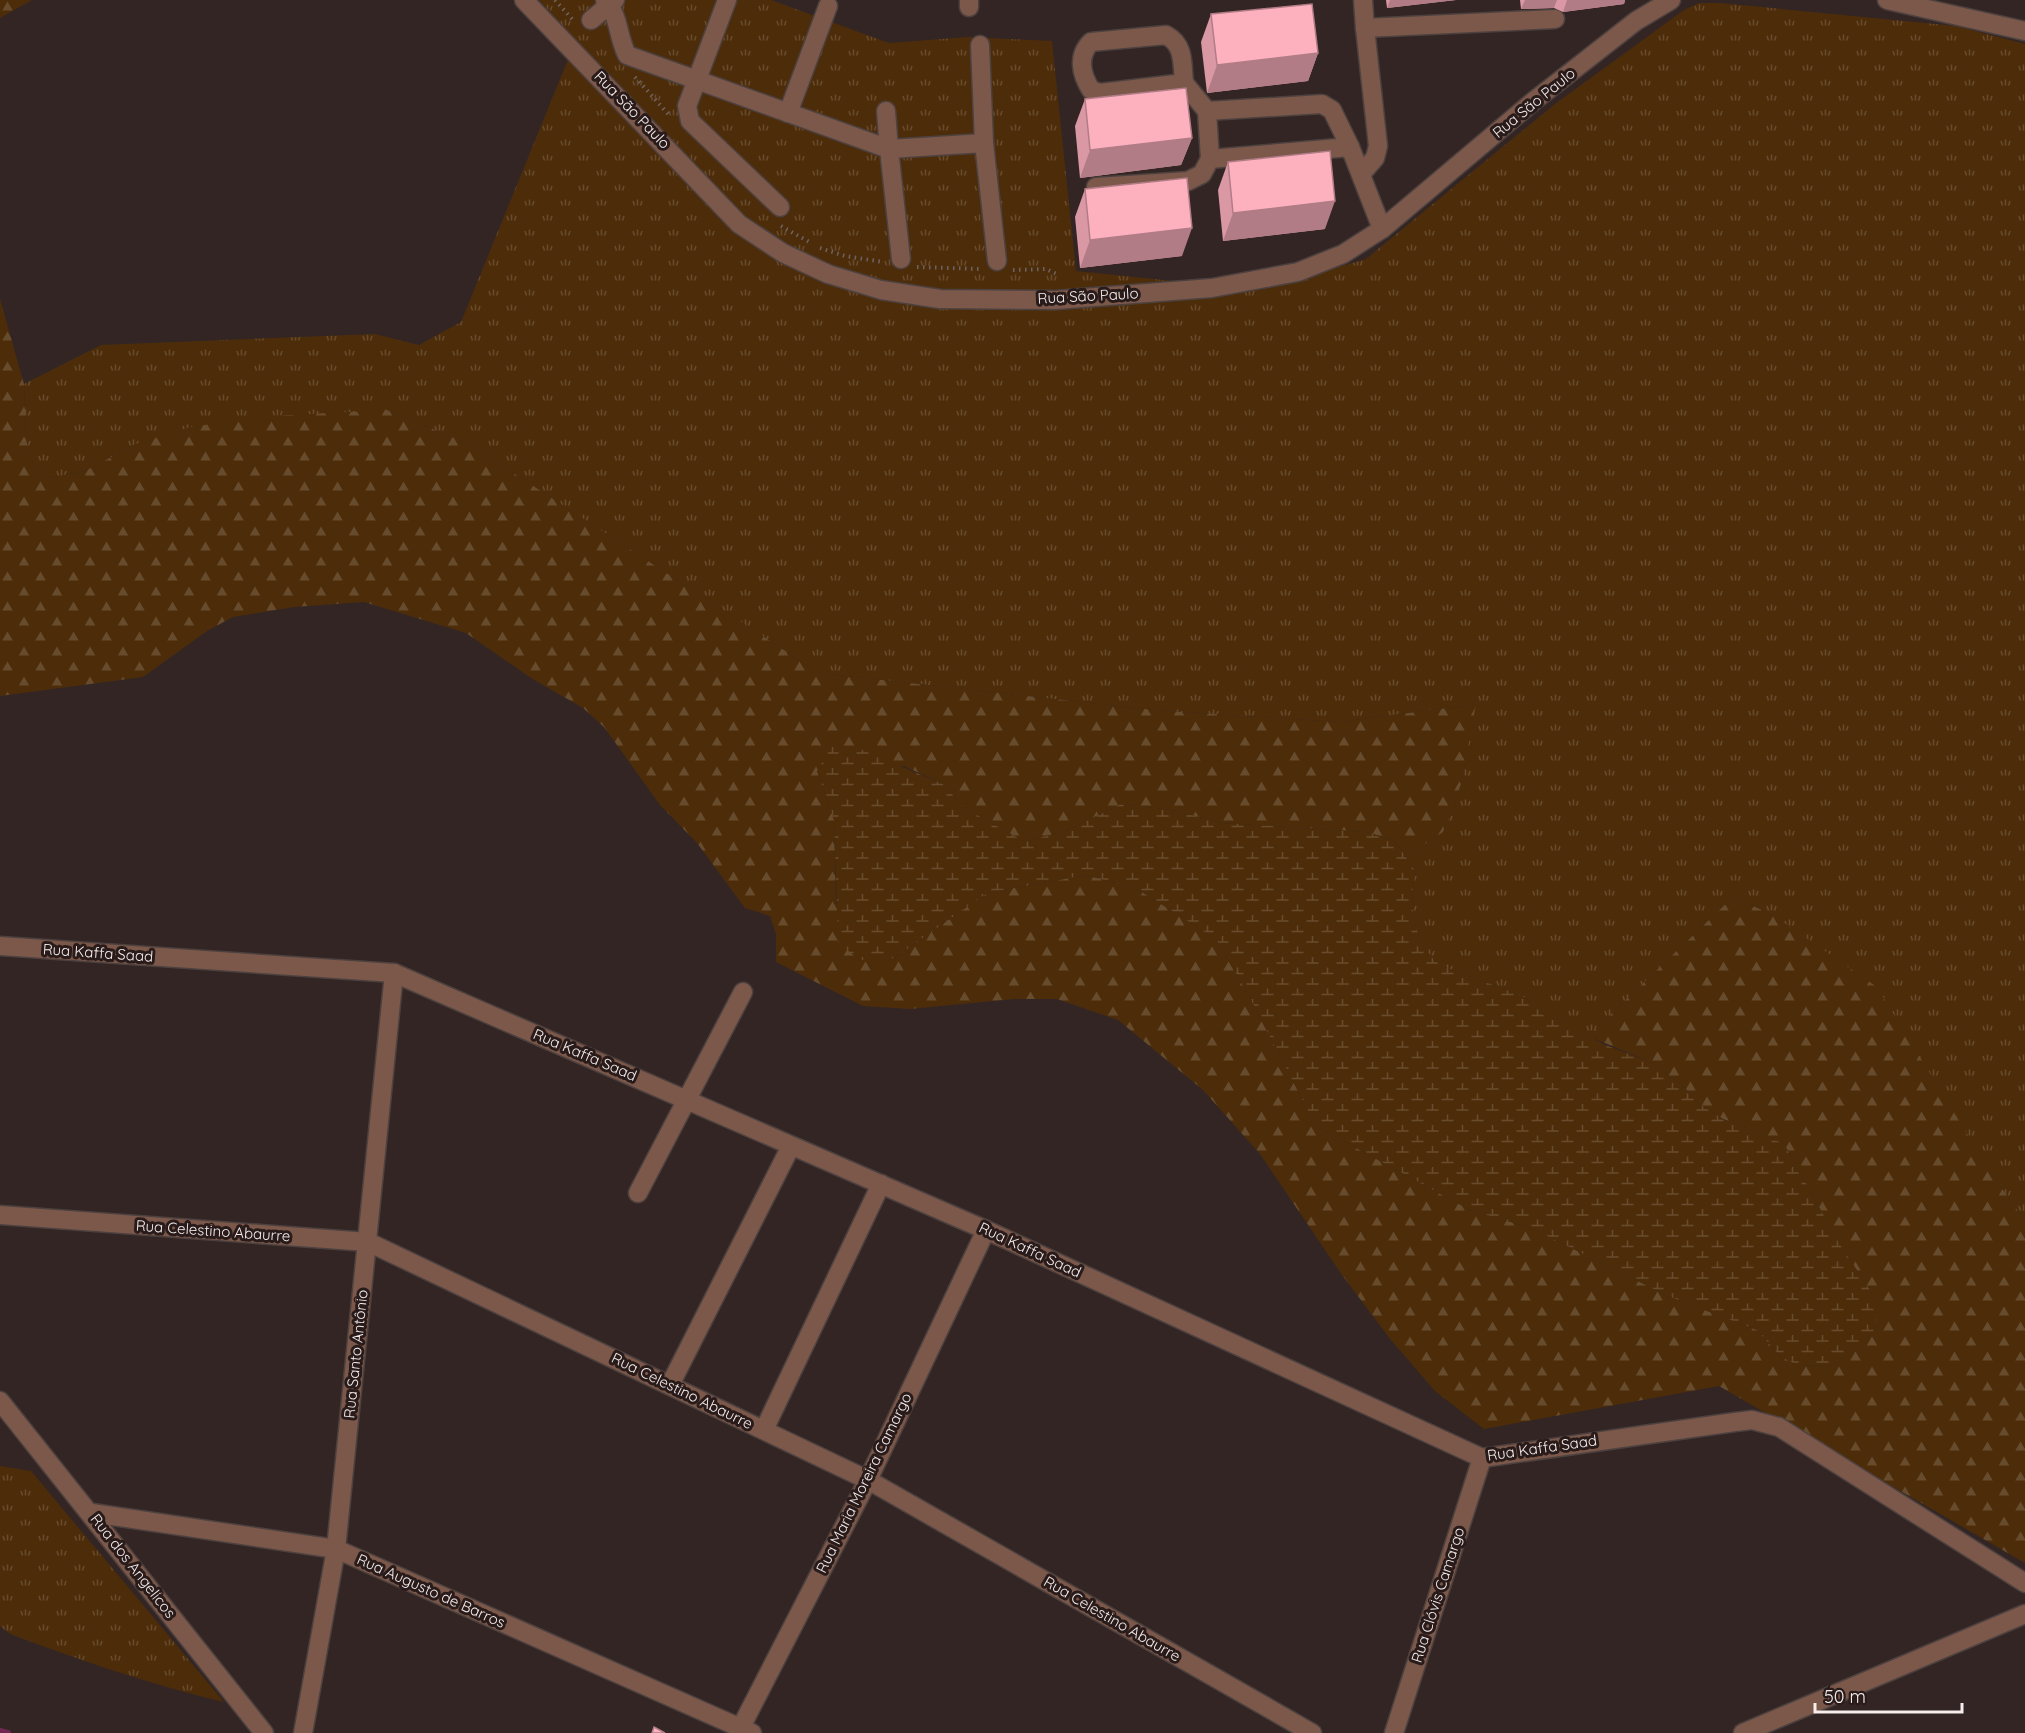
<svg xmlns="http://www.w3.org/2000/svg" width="2025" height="1733" font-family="Quicksand,sans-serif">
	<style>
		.grass { fill: url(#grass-tufts) }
		.forest { fill: url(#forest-firs) }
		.wetland { fill: url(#wetland-marsh) }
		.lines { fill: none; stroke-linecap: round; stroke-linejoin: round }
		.stream { stroke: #702851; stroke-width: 6 }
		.minor-casing { stroke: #4d413f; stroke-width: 21 }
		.path { stroke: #6f6362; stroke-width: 4; stroke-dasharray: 1.5 4.5; stroke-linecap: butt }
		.minor { stroke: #7b584a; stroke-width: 18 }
		.wall { fill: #da98a4 }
		.shaded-wall { fill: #b17c86 }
		.building { fill: #fdb1bf; stroke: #b17c86; stroke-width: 1.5 }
		.labels { text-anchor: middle; stroke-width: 6; stroke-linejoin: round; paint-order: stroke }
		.street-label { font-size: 15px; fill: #f6edec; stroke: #281b1a }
	</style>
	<defs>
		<pattern id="grass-tufts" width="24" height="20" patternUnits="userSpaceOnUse" patternTransform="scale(1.5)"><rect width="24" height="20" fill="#4d2c09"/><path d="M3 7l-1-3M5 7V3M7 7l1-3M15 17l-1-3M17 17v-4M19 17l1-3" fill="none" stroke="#674b2d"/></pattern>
		<pattern id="forest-firs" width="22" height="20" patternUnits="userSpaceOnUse" patternTransform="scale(1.5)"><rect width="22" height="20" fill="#4d2c09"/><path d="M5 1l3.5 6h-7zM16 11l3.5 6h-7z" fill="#674b2d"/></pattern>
		<pattern id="wetland-marsh" width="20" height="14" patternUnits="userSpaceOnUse" patternTransform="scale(1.5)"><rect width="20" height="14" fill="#4d2c09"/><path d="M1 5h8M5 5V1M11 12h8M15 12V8" fill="none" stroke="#674b2d"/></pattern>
	</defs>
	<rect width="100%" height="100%" fill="#322523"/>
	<g class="grass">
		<path d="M539,0H771L889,43L968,37L1052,41L1076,271L1260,290L1366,259L1555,104L1684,10L1699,3H1720L1956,26L2025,44V1221L1991,1173L1773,915L1733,897L1588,1036L1520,995L1442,966C1414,947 1407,903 1416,872L1406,857L1443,832L1461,784L1476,700L1470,705L1339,722L1154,710L819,673L469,444L387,410L136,444L85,471L48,478L35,470L26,440L24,384L101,345L375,334L419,345L461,322L576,40Z"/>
		<path d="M0,1466L31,1471L224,1702C151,1685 80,1660 10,1634L0,1626Z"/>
	</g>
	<g class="forest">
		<polygon points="0,0 32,0 0,18"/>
		<polygon points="0,299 24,384 26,440 35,470 48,478 85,471 136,444 190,427 270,416 387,410 469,444 819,673 1154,710 1339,722 1470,705 1477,699 1461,784 1443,832 1406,857 1395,841 1367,832 1222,823 1172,810 1121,804 1068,830 1025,842 963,807 943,784 904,766 817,771 834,820 836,904 894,958 987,893 1086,875 1139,890 1216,939 1248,994 1316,1126 1470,1210 1531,1228 1668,1296 1757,1330 1780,1356 1799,1366 1831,1365 1862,1347 1877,1326 1877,1301 1839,1243 1784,1144 1723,1119 1698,1103 1683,1086 1650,1062 1588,1036 1733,897 1773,915 1877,987 1991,1173 2025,1221 2025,1563 1719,1386 1484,1429 1435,1391 1391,1340 1342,1275 1260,1154 1203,1090 1118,1020 1057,999 1014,999 910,1009 863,1006 776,962 776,934 770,916 745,908 697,843 660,805 604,727 583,708 531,678 466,633 364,602 294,607 233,617 207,631 143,677 0,696"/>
	</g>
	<path class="wetland" d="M832,746L860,749L943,784L963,807L1025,842L1068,830L1121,804L1172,810L1222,823L1367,832L1395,841L1416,872C1407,903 1414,947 1442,966L1520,995L1603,1044L1650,1062L1683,1086L1698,1103L1723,1119L1784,1144L1839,1243L1877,1301V1326L1862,1347L1831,1365L1799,1366L1780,1356L1757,1330L1668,1296L1531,1228L1470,1210L1316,1126L1248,994L1216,939L1139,890L1086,875L987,893L894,958L859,960L838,942L834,820L817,771Z"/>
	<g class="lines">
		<polyline class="stream" points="0,1731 8,1733"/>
		<defs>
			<g id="minor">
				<polyline points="524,0 739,224 783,253 828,274 881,290 940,299 1056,300 1212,288 1298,272 1343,254 1382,229 1535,100 1636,21 1671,0"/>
				<path d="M605,0C620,17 617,35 627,55L889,149L901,259"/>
				<polyline points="727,0 687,106 690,121 780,207"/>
				<polyline points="1363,0 1365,28"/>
				<polyline points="1887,0 2025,31"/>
				<polyline points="969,7 969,0"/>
				<polyline points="591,20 615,0"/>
				<path d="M1166,35C1185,45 1182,64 1184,83L1100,93L1091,90C1081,74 1077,56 1091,42Z"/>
				<polyline points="980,45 984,143"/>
				<polyline points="1184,83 1207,111"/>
				<polyline points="886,111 889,149 984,143 997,261"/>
				<polyline points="788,113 828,6"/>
				<polyline points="1210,159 1207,111 1322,104 1332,110 1350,147"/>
				<polyline points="1361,174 1375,158 1378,146 1365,28 1555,19"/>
				<polyline points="1096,187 1188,181 1202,174 1210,159 1350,147 1382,229"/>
				<polyline points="0,946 394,973 986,1230 1482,1458 1735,1422 1752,1420 1779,1427 2025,1583"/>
				<polyline points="638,1193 743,992"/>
				<polyline points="0,1215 368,1242 868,1480 1312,1733"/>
				<polyline points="670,1385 791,1146"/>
				<polyline points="0,1401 264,1733"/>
				<polyline points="764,1430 881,1184"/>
				<polyline points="92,1513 336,1549 752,1733"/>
				<polyline points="303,1733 336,1549 394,973"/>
				<polyline points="738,1733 868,1480 986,1230"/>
				<polyline points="1394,1733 1482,1458"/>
				<polyline points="1743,1733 2025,1614"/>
			</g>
		</defs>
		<use href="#minor" class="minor-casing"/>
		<g class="path">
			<polyline points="555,0 572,19"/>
			<polyline points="635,77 670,116"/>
			<polyline points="781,226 811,243"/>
			<polyline points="820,248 845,256 883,262"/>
			<polyline points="917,267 981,269"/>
			<polyline points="1013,270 1046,269 1059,275"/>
		</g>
		<use href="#minor" class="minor"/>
	</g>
	<g class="wall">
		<polygon points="1386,0 1456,0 1387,8"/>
		<polygon points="1520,0 1625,0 1624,4 1563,12 1554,8 1521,9"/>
		<polygon points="1211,14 1318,53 1308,81 1207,93 1201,42"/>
		<polygon points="1085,99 1192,138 1181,165 1080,178 1075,126"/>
		<polygon points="1228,162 1325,229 1223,241 1218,190"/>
		<polygon points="1085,189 1182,256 1080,268 1075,217"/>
	</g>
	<g class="shaded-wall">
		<polygon points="1390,0 1456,0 1387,8"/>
		<polygon points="1525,0 1557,0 1554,8 1521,9"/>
		<polygon points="1567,0 1625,0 1624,4 1563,12"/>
		<polygon points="1318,53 1308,81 1207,93 1217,65"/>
		<polygon points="1192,138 1181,165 1080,178 1090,150"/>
		<polygon points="1335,201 1325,229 1223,241 1233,213"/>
		<polygon points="1192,228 1182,256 1080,268 1090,240"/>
	</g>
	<g class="building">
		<polygon points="1312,4 1318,53 1217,65 1211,14"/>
		<polygon points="1186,88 1192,138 1090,150 1085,99"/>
		<polygon points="1330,151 1335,201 1233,213 1228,162"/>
		<polygon points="1187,178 1192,228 1090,240 1085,189"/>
		<polygon points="654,1727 665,1733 652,1733"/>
	</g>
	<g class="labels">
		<g class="street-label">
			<text transform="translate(1534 103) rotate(-39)" y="5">Rua São Paulo</text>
			<text transform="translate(632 110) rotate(46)" y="5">Rua São Paulo</text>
			<text transform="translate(1088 296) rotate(-3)" y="5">Rua São Paulo</text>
			<text transform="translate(98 953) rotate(4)" y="5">Rua Kaffa Saad</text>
			<text transform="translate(585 1055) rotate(23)" y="5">Rua Kaffa Saad</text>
			<text transform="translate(213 1231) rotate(4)" y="5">Rua Celestino Abaurre</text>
			<text transform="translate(1030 1250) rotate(25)" y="5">Rua Kaffa Saad</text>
			<text transform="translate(356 1354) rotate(-84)" y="5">Rua Santo Antônio</text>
			<text transform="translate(682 1391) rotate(26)" y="5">Rua Celestino Abaurre</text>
			<text transform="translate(1542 1448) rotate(-8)" y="5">Rua Kaffa Saad</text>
			<text transform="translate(864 1483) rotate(-64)" y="5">Rua Maria Moreira Camargo</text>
			<text transform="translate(133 1566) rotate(52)" y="5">Rua dos Angelicos</text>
			<text transform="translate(431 1591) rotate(24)" y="5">Rua Augusto de Barros</text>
			<text transform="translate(1438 1595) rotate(-72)" y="5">Rua Clóvis Camargo</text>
			<text transform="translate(1112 1619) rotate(30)" y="5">Rua Celestino Abaurre</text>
		</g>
	</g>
	<path d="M1815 1703v9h147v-9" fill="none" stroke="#f6edec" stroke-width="3"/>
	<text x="1824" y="1703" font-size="18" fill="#f6edec" stroke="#281b1a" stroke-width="4.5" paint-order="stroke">50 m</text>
</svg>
